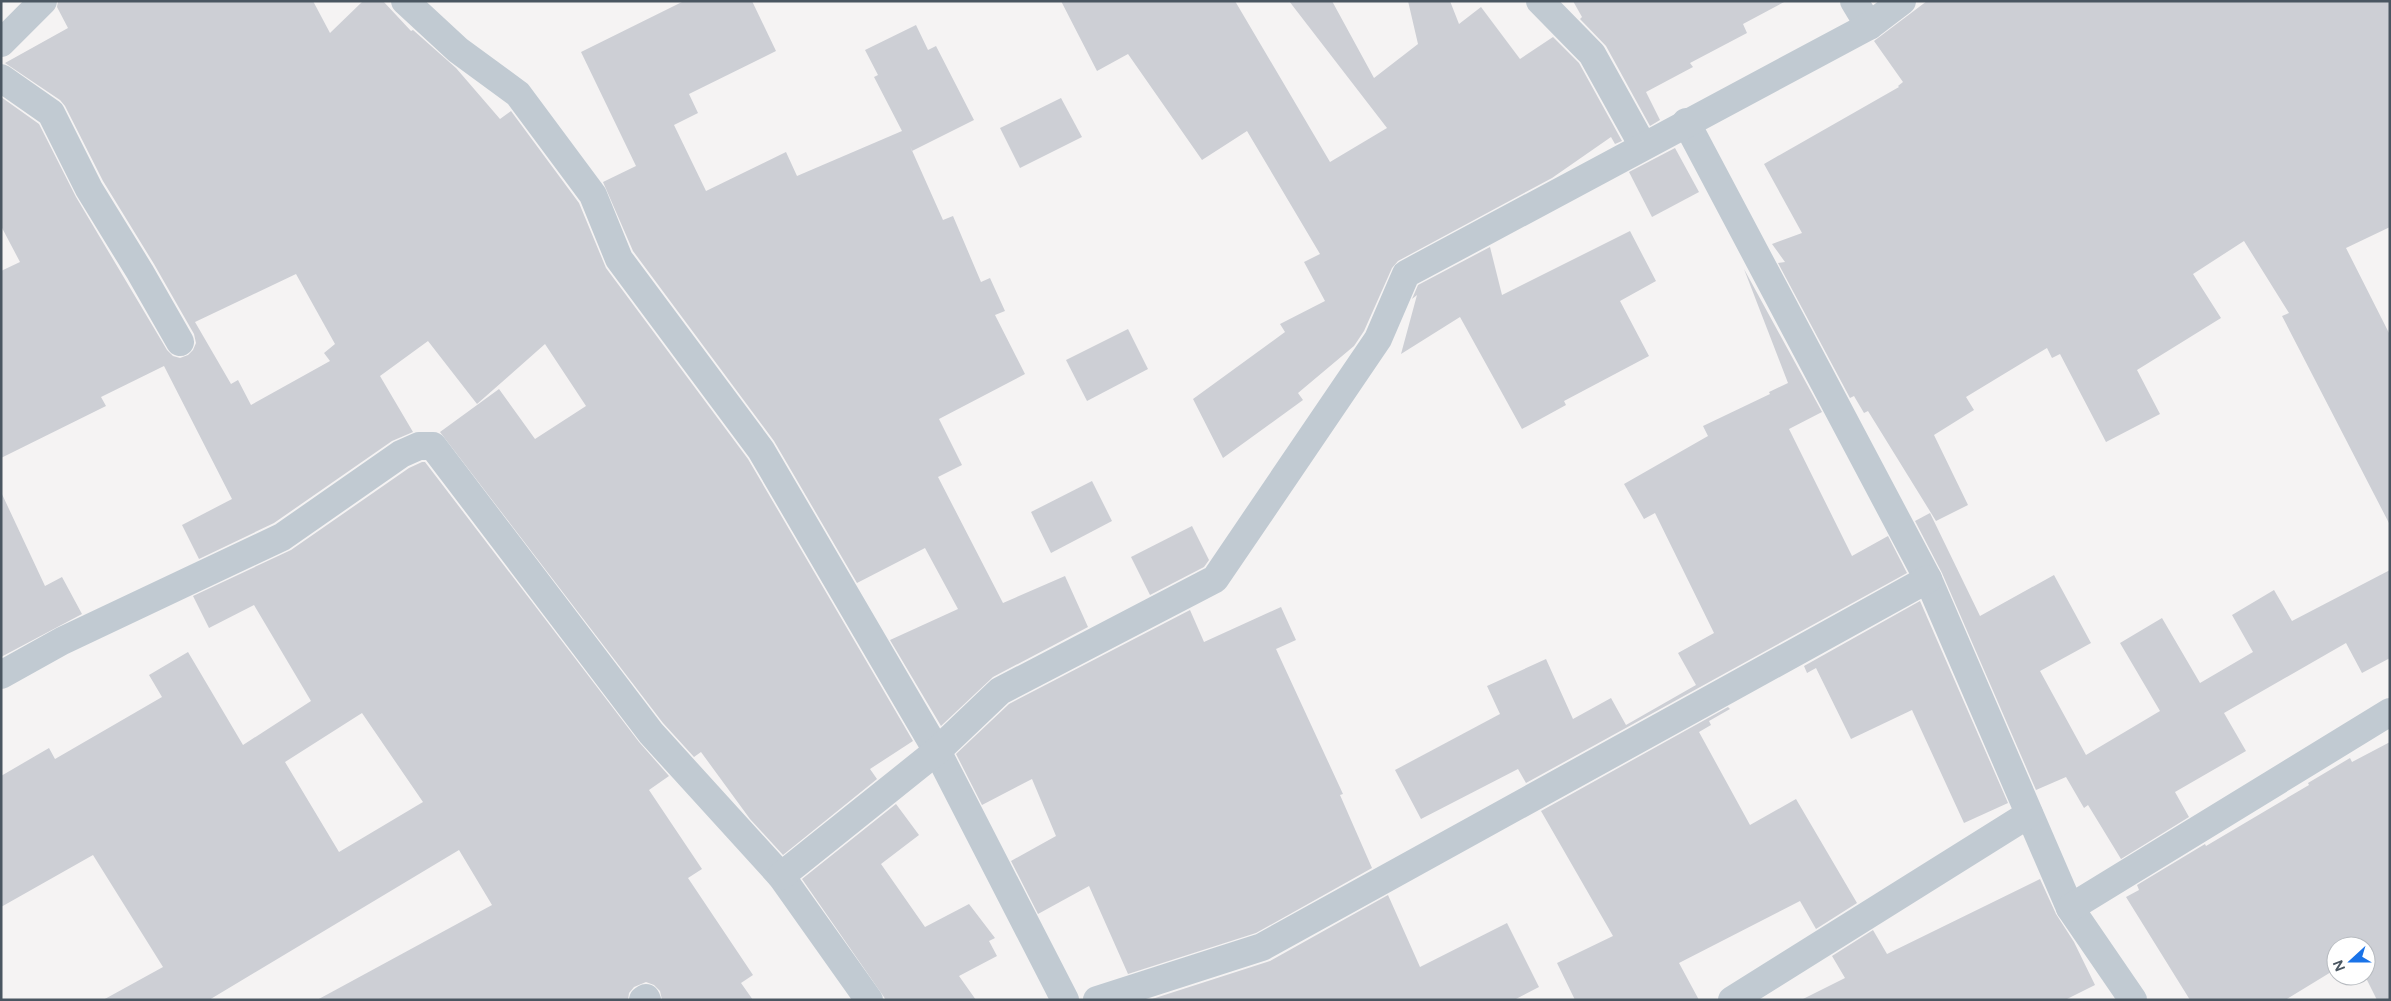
<svg xmlns="http://www.w3.org/2000/svg" width="2391" height="1001" font-family="Figtree,sans-serif">
	<style>
		.building { fill: #cdcfd5; fill-rule: evenodd }
		.lines { fill: none; stroke-linecap: round; stroke-linejoin: round }
		.minor { stroke: #c1cad2; stroke-width: 28 }
	</style>
	<rect width="100%" height="100%" fill="#f5f3f3"/>
	<g class="building">
		<path d="M58,1H313L330,33L363,1H383L411,31L413,30L456,68L500,119L511,111L579,203L606,268L748,459L913,741L870,769L877,779L783,855L750,819L701,752L694,757L663,723L440,432L499,389L535,439L586,406L545,344L477,404L428,341L380,376L413,432L392,441L274,523L199,559L182,525L232,499L164,366L101,397L106,406L1,458V271L20,262L1,226V97L39,124L76,197L167,350L173,356L180,358L188,355L193,350L196,343L194,334L154,264L103,181L65,106L60,100L5,63L68,28L57,7ZM296,274L335,344L324,353L330,361L251,405L238,380L231,384L195,322Z"/>
		<polygon points="684,1 752,1 776,51 689,94 698,113 674,125 706,191 786,152 797,176 902,131 874,77 878,75 865,50 916,25 928,50 936,46 974,120 912,151 910,146 943,220 953,216 981,282 990,278 1005,311 995,315 1025,374 939,419 962,465 938,477 1003,603 1065,576 1088,627 993,677 941,726 890,640 958,609 925,548 857,583 774,441 633,251 603,182 636,166 581,52"/>
		<polygon points="1061,1 1235,1 1330,162 1387,128 1289,1 1332,1 1374,78 1418,44 1408,1 1450,1 1459,24 1481,7 1520,59 1553,37 1579,63 1622,141 1615,144 1611,137 1552,178 1398,261 1392,268 1364,331 1354,346 1298,393 1303,400 1223,458 1193,399 1285,332 1280,324 1325,301 1304,262 1320,254 1247,131 1202,160 1128,54 1097,71"/>
		<polygon points="1573,1 1786,1 1743,24 1747,33 1690,63 1693,67 1646,92 1660,120 1650,126 1606,46 1580,19 1582,17"/>
		<polygon points="1927,1 2390,1 2390,227 2346,248 2390,335 2390,525 2282,316 2289,313 2244,241 2193,274 2221,318 2137,370 2160,414 2106,442 2060,354 2052,358 2047,348 1966,397 1974,410 1934,435 1968,505 1936,521 1868,411 1864,413 1854,396 1850,398 1778,263 1785,262 1772,244 1802,233 1764,164 1899,87 1898,86 1903,82 1874,41"/>
		<polygon points="1061,98 1082,137 1020,168 1000,128"/>
		<polygon points="1675,148 1699,192 1652,217 1629,172"/>
		<polygon points="1630,231 1656,281 1620,301 1649,356 1564,401 1566,405 1522,429 1460,317 1401,354 1417,295 1412,299 1418,285 1490,247 1502,295"/>
		<polygon points="1744,269 1822,412 1789,429 1852,556 1888,536 1907,573 1526,783 1518,769 1421,819 1395,770 1500,714 1487,686 1546,659 1573,719 1611,698 1626,725 1696,685 1678,653 1714,633 1655,513 1644,519 1624,484 1708,436 1703,426 1770,394 1769,392 1788,383"/>
		<polygon points="1128,329 1148,369 1087,401 1066,360"/>
		<path d="M422,462H425L639,742L669,776L649,790L702,869L688,878L753,975L741,983L753,1000H662L660,991L654,985L646,982L634,987L629,993L628,1000H317L492,905L459,850L209,1000H103L163,967L93,855L1,907V776L49,748L55,759L162,697L149,675L188,652L243,745L311,701L254,605L209,628L193,596L291,550L409,468ZM362,713L423,802L339,852L285,762Z"/>
		<polygon points="1092,481 1112,521 1051,553 1031,512"/>
		<polygon points="1,492 45,586 62,577 82,614 1,657"/>
		<polygon points="1930,513 1980,616 2054,575 2091,643 2040,671 2086,755 2160,711 2120,643 2162,618 2200,683 2253,652 2232,615 2274,590 2292,621 2390,570 2390,658 2362,673 2346,643 2224,713 2246,751 2175,792 2189,817 2121,859 2088,805 2084,808 2066,777 2036,790 1942,573 1915,521"/>
		<polygon points="1192,526 1209,560 1204,567 1150,595 1131,557"/>
		<polygon points="1920,601 2008,803 1964,823 1912,710 1851,739 1816,668 1807,673 1804,666"/>
		<polygon points="1281,607 1296,640 1276,649 1343,794 1340,795 1372,868 1256,933 1128,974 1089,886 1038,914 1011,861 1056,836 1032,779 982,805 956,754 1009,704 1190,610 1204,642"/>
		<polygon points="1728,707 1730,709 1709,721 1711,725 1699,732 1750,825 1796,799 1857,903 1816,929 1800,901 1679,963 1699,1000 1575,1000 1557,963 1613,936 1541,811"/>
		<polygon points="2390,742 2390,1000 2377,1000 2365,976 2366,946 2336,946 2336,969 2285,1000 2190,1000 2126,897 2139,890 2137,885 2205,844 2206,846 2309,785 2308,783 2350,758 2352,762"/>
		<polygon points="896,804 919,835 881,864 925,927 969,904 995,938 989,941 997,956 959,976 976,1000 886,1000 802,879"/>
		<polygon points="2040,879 2056,914 2074,942 2095,985 2065,1000 1801,1000 1845,978 1832,956 1873,930 1887,954"/>
		<polygon points="1388,895 1420,967 1507,923 1539,987 1514,1000 1149,1000 1270,961"/>
	</g>
	<g class="lines">
		<g class="minor">
			<polyline points="405,1 458,50 518,94 593,195 619,259 761,450 937,751 1065,1000"/>
			<polyline points="1540,1 1592,54 1643,146"/>
			<polyline points="1854,1 1869,26"/>
			<polyline points="1,43 43,1"/>
			<polyline points="1,78 51,113 89,189 140,272 180,342"/>
			<polyline points="1686,122 1928,579 2070,908 2133,1000"/>
			<polyline points="1,675 62,641 282,537 401,454 419,446 433,446 651,733 781,876 869,1000"/>
			<polyline points="781,876 937,751 1000,691 1215,579 1378,339 1406,274 1869,26 1902,1"/>
			<polyline points="2070,908 2390,712"/>
			<polyline points="643,1000 646,998 647,1000"/>
			<polyline points="1097,1000 1262,947 1928,579"/>
			<polyline points="1732,1000 2029,814"/>
		</g>
	</g>
	<rect width="2391" height="1001" fill="none" stroke="#4a5661" stroke-width="5"/>
	<g transform="translate(2351 961) rotate(249)"><circle r="24" fill="#ffffff" stroke="#b7bbc0"/>
	<path d="M0-4L9 19L0 12L-9 19Z" fill="#1a73e8"/>
	<text y="-8" font-size="14" font-weight="bold" text-anchor="middle" fill="#4a5661">N</text>
	</g>
</svg>
